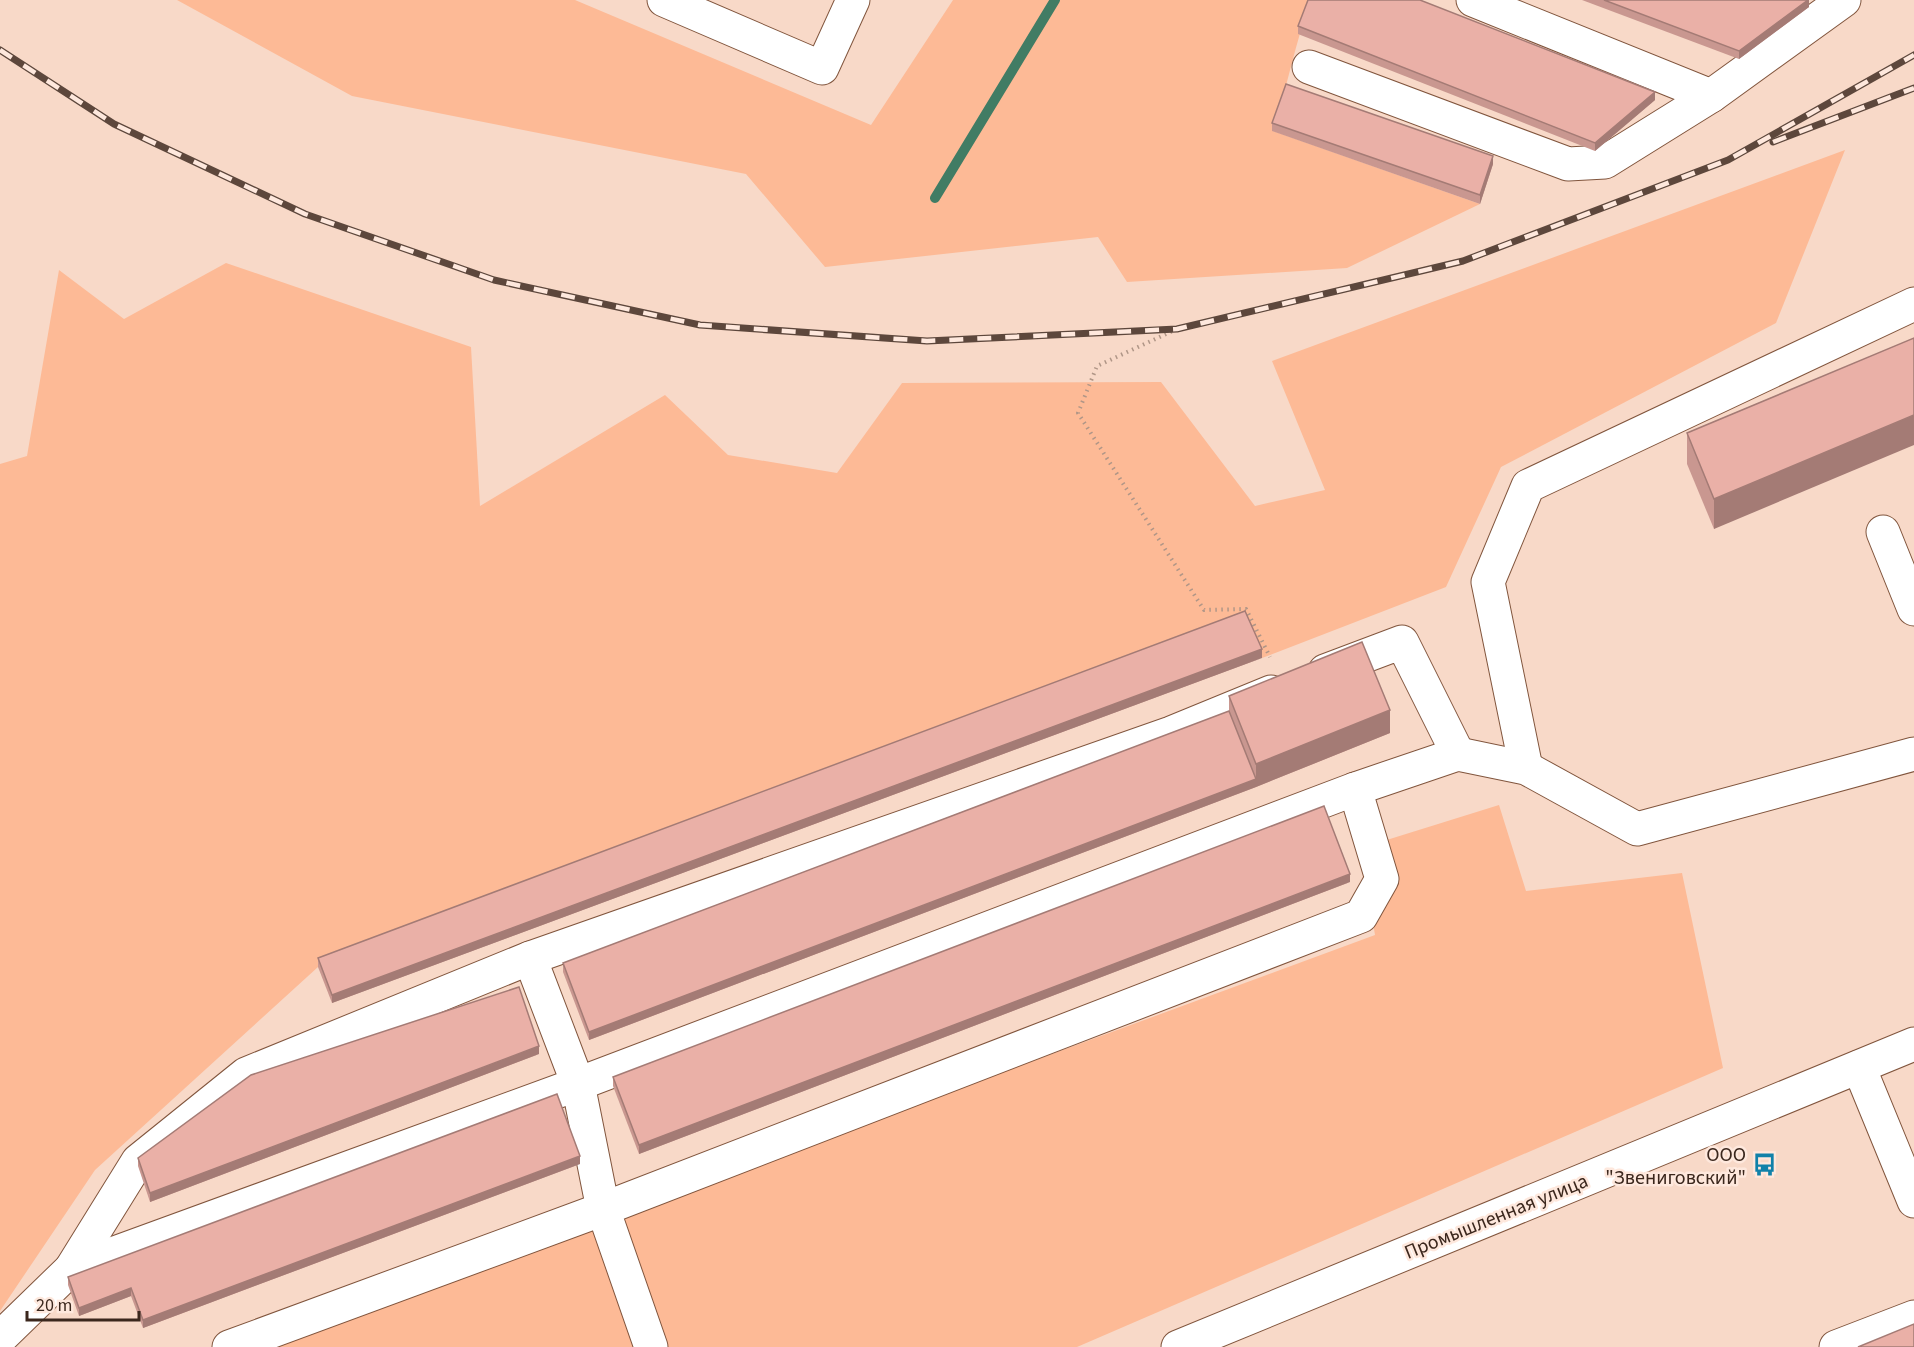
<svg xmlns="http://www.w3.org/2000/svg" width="1914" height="1347" font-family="'Source Sans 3',sans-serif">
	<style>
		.green { fill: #fdba96 }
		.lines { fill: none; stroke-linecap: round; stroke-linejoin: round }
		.stream { stroke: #417c64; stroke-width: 10 }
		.minor-casing { stroke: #81553d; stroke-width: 35 }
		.path { stroke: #b09687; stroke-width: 4; stroke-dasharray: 1.5 4.5; stroke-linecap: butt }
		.minor { stroke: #fff; stroke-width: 33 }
		.rail-casing { stroke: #5d473c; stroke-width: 7 }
		.rail { stroke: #fee8dd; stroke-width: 4.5; stroke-dasharray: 14; stroke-linecap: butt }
		.wall { fill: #c99790 }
		.shaded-wall { fill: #a47b75 }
		.building { fill: #eab0a7; stroke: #a47b75; stroke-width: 1.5 }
		.labels { text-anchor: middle; stroke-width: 5; stroke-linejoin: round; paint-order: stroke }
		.poi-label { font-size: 20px; fill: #3b271d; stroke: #fee8dd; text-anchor: end }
		.street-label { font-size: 20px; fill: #3b271d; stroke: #fee8dd }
	</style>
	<rect width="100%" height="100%" fill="#f8d9c8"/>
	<g class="green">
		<path d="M177,0H575L871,125L953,0H1311C1295,43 1287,88 1273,131L1480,204L1347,268L1127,282L1098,237L825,267L746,174L352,96Z"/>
		<polygon points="1845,150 1776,323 1501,467 1446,587 1262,658 1245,620 318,967 95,1170 0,1311 0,464 27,456 59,270 124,319 226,263 471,347 480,506 665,395 728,455 837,473 902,383 1161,382 1255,506 1325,490 1272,361"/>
		<polygon points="1499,805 1526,891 1682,873 1723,1068 1077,1347 257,1347 1375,935 1361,848"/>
	</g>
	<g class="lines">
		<polyline class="stream" points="935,198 1055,0"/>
		<defs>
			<g id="minor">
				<polyline points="664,0 822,68 853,0"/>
				<polyline points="1473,0 1711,96"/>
				<polyline points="1309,67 1568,164 1605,162 1711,96 1844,0"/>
				<polyline points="1883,532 1914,609"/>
				<polyline points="1325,671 1402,642 1458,754"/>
				<polyline points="1526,768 1488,582 1528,486 1914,304"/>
				<polyline points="530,958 578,1084 603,1209 651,1347"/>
				<polyline points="1859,1067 1914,1201"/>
				<polyline points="71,1269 138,1161 246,1074 530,958 1171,733 1271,692"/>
				<polyline points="0,1338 71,1269 578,1084 1355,789 1458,754 1526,768 1637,829 1914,754"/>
				<polyline points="229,1347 603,1209 1361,916 1382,879 1355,789"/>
				<polyline points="1178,1347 1914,1044"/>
				<polyline points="1836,1347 1914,1317"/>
			</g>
		</defs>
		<use href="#minor" class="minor-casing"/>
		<polyline class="path" points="1177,329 1097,366 1078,413 1204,610 1246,609 1270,657"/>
		<use href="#minor" class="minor"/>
		<defs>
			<g id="rail">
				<polyline points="0,50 114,124 305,214 494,280 700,325 927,341 1177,329 1463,261 1728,160 1914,55"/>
				<polyline points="1773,142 1914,88"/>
			</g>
		</defs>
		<use href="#rail" class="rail-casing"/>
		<use href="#rail" class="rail"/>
	</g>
	<g class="wall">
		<polygon points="1582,0 1809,0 1809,7 1739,59"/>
		<polygon points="1298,26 1655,100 1595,151 1298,34"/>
		<polygon points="1272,123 1493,164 1480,204 1272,131"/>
		<polygon points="1914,338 1714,529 1687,464 1687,433"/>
		<polygon points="1262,658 332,1003 318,967 318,958"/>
		<polygon points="1229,696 1390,733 1256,787 589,1040 563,972 563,963 1229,711"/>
		<polygon points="1350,882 639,1154 613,1086 613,1077"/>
		<polygon points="539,1054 150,1202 138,1166 138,1158"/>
		<polygon points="580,1164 143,1328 131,1296 79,1316 68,1285 68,1277"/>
	</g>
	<g class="shaded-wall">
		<polygon points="1808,0 1809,0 1809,7 1739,59 1739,51"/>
		<polygon points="1655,92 1655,100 1595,151 1595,143"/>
		<polygon points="1493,156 1493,164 1480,204 1480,195"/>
		<polygon points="1914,415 1914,445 1714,529 1714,499"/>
		<polygon points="1262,649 1262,658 332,1003 332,995"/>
		<polygon points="1390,710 1390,733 1256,787 1256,764"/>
		<polygon points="1256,779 1256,787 589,1040 589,1032"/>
		<polygon points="1350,874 1350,882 639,1154 639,1145"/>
		<polygon points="539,1046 539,1054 150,1202 150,1193"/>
		<polygon points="580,1156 580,1164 143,1328 143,1320"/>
		<polygon points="131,1288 131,1296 79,1316 79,1308"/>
	</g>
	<g class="building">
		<polygon points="1308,0 1420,0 1655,92 1595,143 1298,26"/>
		<polygon points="1604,0 1808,0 1739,51"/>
		<polygon points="1286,84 1493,156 1480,195 1272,123"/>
		<polygon points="1914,338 1914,415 1714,499 1687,433"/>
		<polygon points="1245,611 1262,649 332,995 318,958"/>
		<polygon points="1362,642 1390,710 1256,764 1229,696"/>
		<polygon points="1229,711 1256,779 589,1032 563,963"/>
		<polygon points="1324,806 1350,874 639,1145 613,1077"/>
		<polygon points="519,987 539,1046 150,1193 138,1158 251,1075"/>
		<polygon points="557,1094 580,1156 143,1320 131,1288 79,1308 68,1277"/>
		<polygon points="1914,1324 1914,1347 1858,1347"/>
	</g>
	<defs>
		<symbol id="bus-bare" viewBox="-9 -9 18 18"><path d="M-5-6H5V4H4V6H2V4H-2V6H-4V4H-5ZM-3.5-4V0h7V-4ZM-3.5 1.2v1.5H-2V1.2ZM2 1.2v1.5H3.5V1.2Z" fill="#1181a9" stroke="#fee8dd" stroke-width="2.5" paint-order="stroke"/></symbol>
	</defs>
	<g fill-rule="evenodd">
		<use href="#bus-bare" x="1748" y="1148" width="33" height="33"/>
	</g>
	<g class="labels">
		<g class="poi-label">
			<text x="1746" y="1161">ООО<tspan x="1746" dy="23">"Звениговский"</tspan></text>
		</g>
		<g class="street-label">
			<text transform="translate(1496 1216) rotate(-22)" y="7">Промышленная улица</text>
		</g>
	</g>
	<path d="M27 1311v9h112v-9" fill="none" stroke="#3b271d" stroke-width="3"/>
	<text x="36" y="1311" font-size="18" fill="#3b271d" stroke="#fee8dd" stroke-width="4.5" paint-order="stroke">20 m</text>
</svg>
